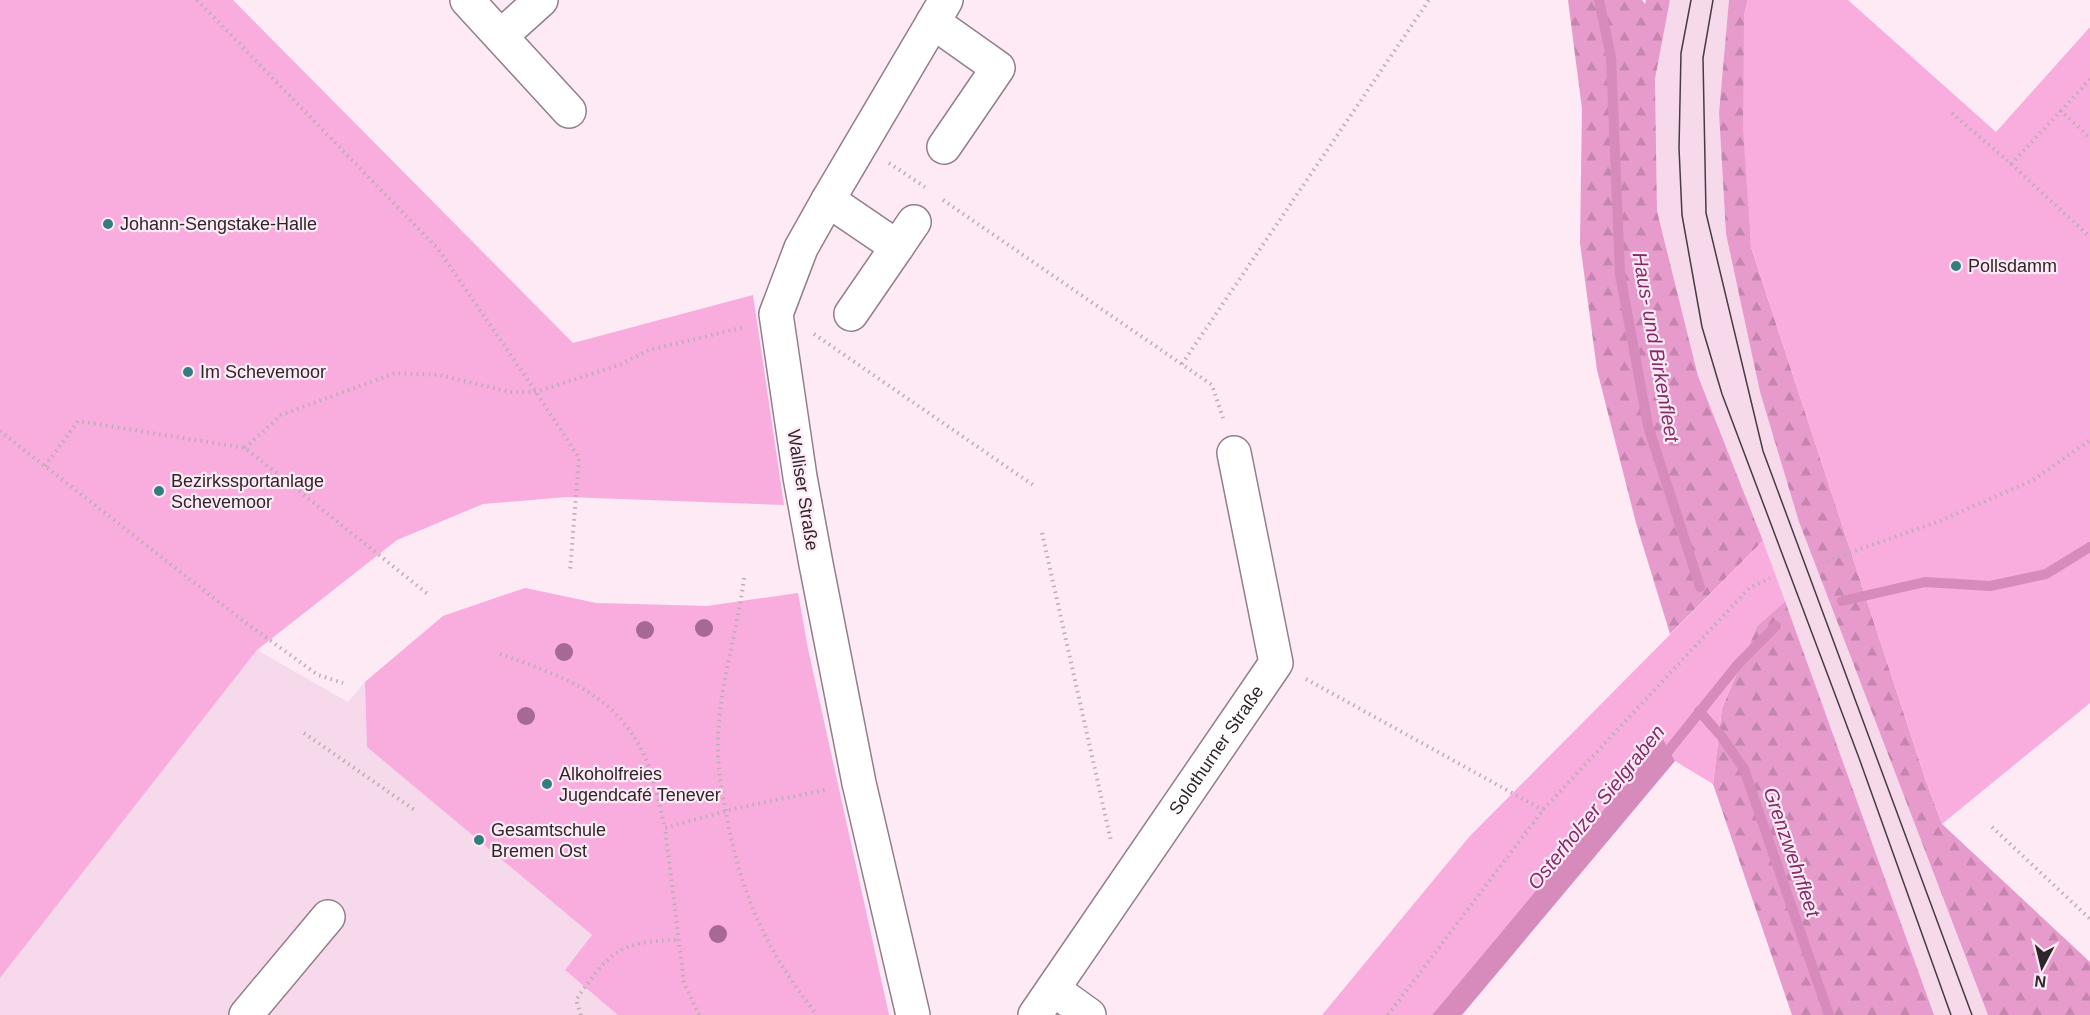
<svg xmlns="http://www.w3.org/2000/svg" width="2090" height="1015" font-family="Helvetica,sans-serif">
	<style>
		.built { fill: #f7d9ec }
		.forest { fill: url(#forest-firs) }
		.park { fill: #f8adde }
		.water { fill: #d68bbc }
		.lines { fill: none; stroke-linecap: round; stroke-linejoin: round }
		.stream { stroke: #d68bbc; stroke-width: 10 }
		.minor-casing { stroke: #937e8b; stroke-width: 36 }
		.path { stroke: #bcacb5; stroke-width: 4; stroke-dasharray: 1.5 4.5; stroke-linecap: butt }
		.minor { stroke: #fff; stroke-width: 33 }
		.tram { stroke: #463c42; stroke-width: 1.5 }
		.tree { fill: #a66996 }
		.poi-dot { fill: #347d7e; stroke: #fdeaf5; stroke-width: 2 }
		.labels { text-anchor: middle; stroke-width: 4.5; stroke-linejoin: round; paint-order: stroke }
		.poi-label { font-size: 18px; fill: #2f262b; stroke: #fdeaf5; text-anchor: start }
		.street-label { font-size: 18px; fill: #2f262b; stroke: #fdeaf5 }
		.water-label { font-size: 20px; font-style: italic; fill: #842c6b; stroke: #fdeaf5 }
	</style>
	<defs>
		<pattern id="forest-firs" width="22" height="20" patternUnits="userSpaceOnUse" patternTransform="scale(1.5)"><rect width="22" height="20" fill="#e79bcc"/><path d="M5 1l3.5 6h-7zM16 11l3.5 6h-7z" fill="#c685af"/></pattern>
	</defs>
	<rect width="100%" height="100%" fill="#fdeaf5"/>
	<g class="built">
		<polygon points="1670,0 1729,0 1719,113 1726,234 1760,392 1799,522 1988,1015 1934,1015 1763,541 1698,376 1657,211 1655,79"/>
		<polygon points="525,588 596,603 707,606 798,593 808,649 889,1015 0,1015 0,978 257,650 348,702 365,682 443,616"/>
	</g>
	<g class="forest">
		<polygon points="1568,0 1642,0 1645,4 1646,0 1670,0 1655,79 1657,211 1698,376 1763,541 1670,634 1636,523 1597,370 1580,243 1582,109"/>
		<polygon points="1729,0 1748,0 1744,16 1751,247 1926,781 1942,824 2090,962 2090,1015 1988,1015 1799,522 1760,392 1726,234 1719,113"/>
		<polygon points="1785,601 1934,1015 1792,1015 1713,784 1722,708 1757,626"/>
	</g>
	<g class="park">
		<polygon points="0,0 233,0 573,343 753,295 784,505 566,497 483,504 397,540 257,650 0,978"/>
		<polygon points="1748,0 1848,0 1996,132 2090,27 2090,703 1942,824 1926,781 1751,247 1743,129 1744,16"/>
		<polygon points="1763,541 1785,601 1757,626 1722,708 1713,784 1675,761 1663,740 1432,1015 1322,1015 1469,837"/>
		<polygon points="525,588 596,603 707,606 798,593 808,649 889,1015 618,1015 565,970 592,935 367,747 365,682 443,616"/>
	</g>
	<polygon class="water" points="1663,739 1675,761 1462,1015 1432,1015"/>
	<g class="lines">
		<g class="stream">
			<polyline points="1599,0 1611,57 1620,274 1648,426 1700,587"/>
			<polyline points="1842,601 1925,582 1990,586 2046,574 2090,547"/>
			<polyline points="1699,711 1722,737 1744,769 1829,1015"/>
			<polyline points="1661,760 1739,663 1776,626"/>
		</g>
		<defs>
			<g id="minor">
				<polyline points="467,0 569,111"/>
				<polyline points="933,22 998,68 944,147"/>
				<polyline points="501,36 541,0"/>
				<polyline points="828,200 897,247 851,314"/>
				<polyline points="897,247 914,222"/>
				<polyline points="1053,989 1089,1015"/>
				<polyline points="246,1015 328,917"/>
				<polyline points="913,1015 859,783 816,564 800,477 776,314 801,248 828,200 946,0"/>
				<path id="s1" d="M1035,1015L1276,663L1234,453"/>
			</g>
		</defs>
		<use href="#minor" class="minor-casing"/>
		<g class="path">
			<polyline points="197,0 438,249 536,392 579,458 570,571"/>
			<polyline points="2090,79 2061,111 2090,138"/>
			<polyline points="1952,113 2011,164 2090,237"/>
			<polyline points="889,163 925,187"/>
			<polyline points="2011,164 2061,111"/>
			<polyline points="943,200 1212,385 1224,421"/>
			<polyline points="814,334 1033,485"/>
			<polyline points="1182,364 1429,0"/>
			<polyline points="0,431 242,620 318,675 343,683"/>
			<polyline points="245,448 281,415 395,373 439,375 510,392 536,392 619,365 649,350 745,327"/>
			<polyline points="45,466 78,421 245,448 429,595"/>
			<polyline points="1042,533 1111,841"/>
			<polyline points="1827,561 1940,521 2033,480 2090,440"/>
			<path d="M744,578C737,635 717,692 718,750C718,773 723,796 727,818C742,897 767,952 817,1015"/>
			<path d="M500,654C561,676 616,693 645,757C655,779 659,805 665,828"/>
			<polyline points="1306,679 1543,810"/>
			<polyline points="304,733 416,811"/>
			<polyline points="1992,827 2090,919"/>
			<path d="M581,1015L576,1000C609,952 619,941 679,940"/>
			<polyline points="699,1015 684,983 665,828 737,808 825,790"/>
			<polyline points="1388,1015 1543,810 1749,588 1770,578"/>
		</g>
		<use href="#minor" class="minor"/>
		<g class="tram">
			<polyline points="1691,0 1681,53 1679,148 1682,215 1702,327 1722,394 1859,758 1951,1015"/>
			<polyline points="1713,0 1703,58 1706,213 1763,451 1972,1015"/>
		</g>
	</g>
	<g class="tree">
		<circle cx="704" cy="628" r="9"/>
		<circle cx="645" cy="630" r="9"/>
		<circle cx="564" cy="652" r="9"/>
		<circle cx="526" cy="716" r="9"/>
		<circle cx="718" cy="934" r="9"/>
	</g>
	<g class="poi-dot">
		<circle cx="108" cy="224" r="6"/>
		<circle cx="1956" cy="266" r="6"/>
		<circle cx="188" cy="372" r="6"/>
		<circle cx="159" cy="491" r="6"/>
		<circle cx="547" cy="784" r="6"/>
		<circle cx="479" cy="840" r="6"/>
	</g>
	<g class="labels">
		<g class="poi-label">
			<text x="120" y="230">Johann-Sengstake-Halle</text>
			<text x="1968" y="272">Pollsdamm</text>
			<text x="200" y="378">Im Schevemoor</text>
			<text x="171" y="487">Bezirkssportanlage<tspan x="171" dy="21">Schevemoor</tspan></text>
			<text x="559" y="780">Alkoholfreies<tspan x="559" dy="21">Jugendcafé Tenever</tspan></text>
			<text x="491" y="836">Gesamtschule<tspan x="491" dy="21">Bremen Ost</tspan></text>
		</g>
		<g class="street-label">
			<text transform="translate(803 490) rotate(81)" y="6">Walliser Straße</text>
			<text dy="6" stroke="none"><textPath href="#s1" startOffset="321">Solothurner Straße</textPath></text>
		</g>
		<g class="water-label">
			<text transform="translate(1656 347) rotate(80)" y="7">Haus- und Birkenfleet</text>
			<text transform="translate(1596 807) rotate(-51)" y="7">Osterholzer Sielgraben</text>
			<text transform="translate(1792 852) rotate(71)" y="7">Grenzwehrfleet</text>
		</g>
	</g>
	<g transform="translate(2042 967) rotate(187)" stroke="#fdeaf5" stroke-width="4.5" paint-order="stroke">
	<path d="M0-4.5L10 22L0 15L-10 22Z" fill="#2f262b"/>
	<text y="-9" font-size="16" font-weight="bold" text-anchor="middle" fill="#2f262b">N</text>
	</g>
</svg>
